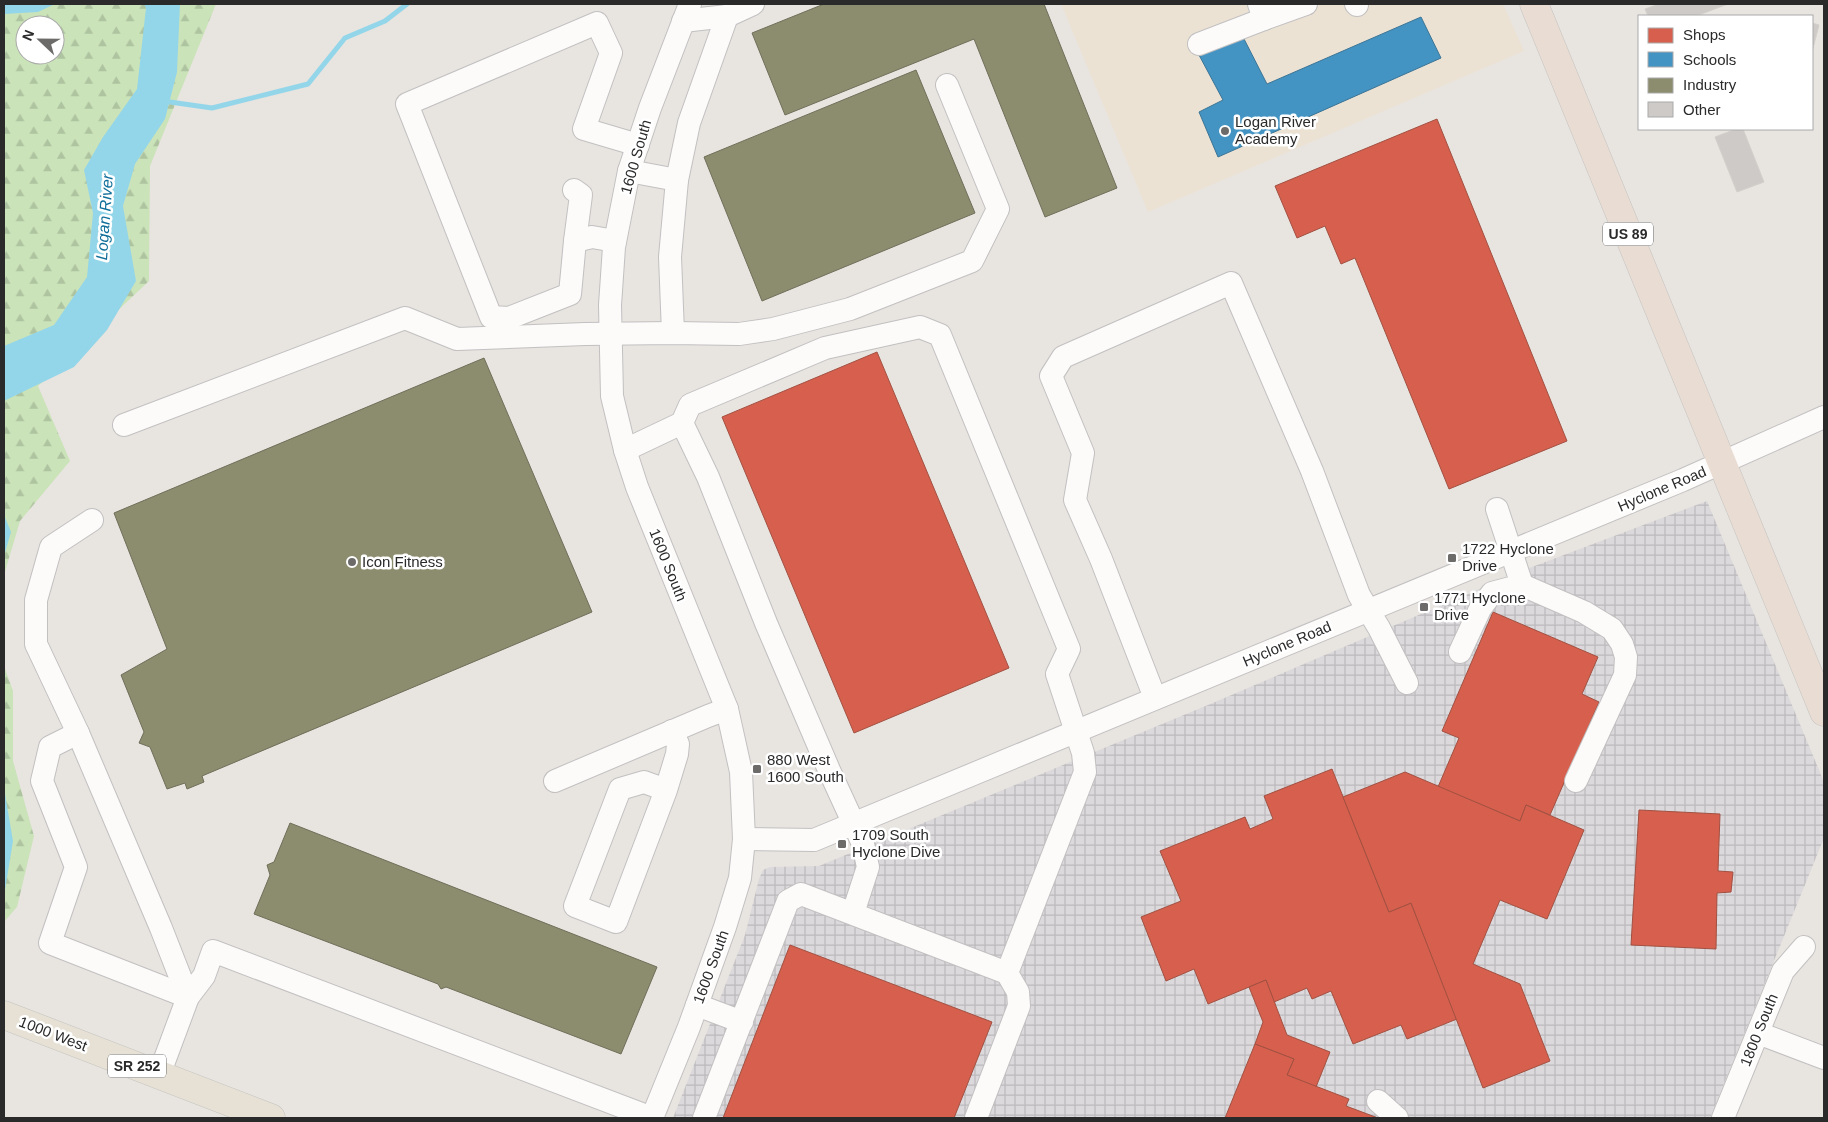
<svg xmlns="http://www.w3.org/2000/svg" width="1828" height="1122" font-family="Helvetica,sans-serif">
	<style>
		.industrial { fill: url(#industrial-grid) }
		.education { fill: #ebe2d4 }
		.forest { fill: url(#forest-firs); fill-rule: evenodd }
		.water { fill: #94d6e9 }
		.shops { fill: #d6604d; stroke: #a25042 }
		.schools { fill: #4393c3; stroke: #3c7495 }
		.industry { fill: #8c8c6e; stroke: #6f6f5a }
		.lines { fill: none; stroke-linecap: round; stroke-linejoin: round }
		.stream { stroke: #94d6e9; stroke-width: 5 }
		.building { fill: #cdcac7; stroke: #d3d0cc }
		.minor-casing { stroke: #c2c0c1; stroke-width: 24 }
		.major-casing { stroke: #c4c3c1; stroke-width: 29 }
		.highway-casing { stroke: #c4c3c1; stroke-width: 29 }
		.minor { stroke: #fcfbfa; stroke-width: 22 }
		.major { stroke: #e6e1d4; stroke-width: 28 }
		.highway { stroke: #e8dcd3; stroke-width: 28 }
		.poi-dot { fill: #6c6b6a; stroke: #fff; stroke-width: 2 }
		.labels { text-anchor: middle; stroke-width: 5; stroke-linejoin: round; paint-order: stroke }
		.shield { fill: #fff; stroke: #6a6a6a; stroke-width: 1 }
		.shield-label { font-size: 14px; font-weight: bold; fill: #2a2a2a }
		.poi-label { font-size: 15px; fill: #2a2a2a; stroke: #fff; text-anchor: start }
		.street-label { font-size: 15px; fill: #2a2a2a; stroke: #fff }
		.water-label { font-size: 16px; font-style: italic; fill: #0f6e99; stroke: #fff }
	</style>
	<defs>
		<pattern id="industrial-grid" width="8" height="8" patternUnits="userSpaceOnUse" patternTransform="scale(1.25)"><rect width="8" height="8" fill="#dbd9db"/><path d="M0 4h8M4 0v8" fill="none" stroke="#bcbabc"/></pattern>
		<pattern id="forest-firs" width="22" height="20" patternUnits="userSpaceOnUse" patternTransform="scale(1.25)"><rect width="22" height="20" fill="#cbe3b9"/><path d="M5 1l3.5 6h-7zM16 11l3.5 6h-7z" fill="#aec39f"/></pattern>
	</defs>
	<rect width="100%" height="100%" fill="#e8e4e0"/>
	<polygon class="industrial" points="1707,501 1824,782 1824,838 1710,1118 673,1118 745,935 759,879 763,870 770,867 819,866 1208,705 1524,570"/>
	<polygon class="education" points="1061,4 1503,4 1524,51 1148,212"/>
	<g class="forest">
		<path d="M4,4H216L150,166L149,281L38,386L70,461L20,521L4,575ZM25,25H55V55H25Z"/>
		<polygon points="4,666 13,691 13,761 34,836 17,907 4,922"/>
	</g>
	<g class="water">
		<polygon points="4,4 55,4 38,12 4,14"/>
		<polygon points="144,4 180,4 177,72 165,119 135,164 123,206 136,281 107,330 74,367 4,401 4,346 54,325 87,277 93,213 84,170 103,137 137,89 146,8"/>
		<polygon points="4,515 11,532 4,556"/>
		<polygon points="4,788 13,841 4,896"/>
	</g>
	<g class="shops">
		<polygon points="1437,119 1567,441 1449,489 1355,258 1341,264 1325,226 1297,238 1275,186"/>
		<polygon points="877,352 1009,668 854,733 722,417"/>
		<polygon points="1493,612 1598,657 1582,694 1599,702 1550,815 1526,805 1520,821 1438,787 1459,738 1442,731"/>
		<polygon points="1332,769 1389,912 1411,903 1457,1019 1407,1039 1401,1025 1353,1044 1331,991 1312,999 1307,988 1274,1002 1266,980 1208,1004 1194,969 1166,981 1141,917 1181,901 1160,851 1245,817 1250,829 1273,819 1264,796"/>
		<polygon points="1405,772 1520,821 1526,805 1584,830 1547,919 1500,900 1473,964 1520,984 1550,1061 1483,1088 1411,903 1389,912 1343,797"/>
		<polygon points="1639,810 1720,814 1718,871 1733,872 1731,892 1717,893 1716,949 1631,945"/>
		<polygon points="790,945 992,1022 954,1118 723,1118"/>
		<polygon points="1266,980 1287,1035 1330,1052 1316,1087 1287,1075 1294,1059 1255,1044 1263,1022 1249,987"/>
		<polygon points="1255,1044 1294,1059 1287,1075 1349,1099 1346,1106 1378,1118 1225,1118"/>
	</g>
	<polygon class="schools" points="1421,17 1441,58 1218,157 1199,112 1223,100 1199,55 1242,35 1267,84"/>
	<g class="industry">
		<polygon points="824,4 1044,4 1117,188 1045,217 974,39 785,115 752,33"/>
		<polygon points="916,70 975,213 762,301 704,157"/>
		<polygon points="484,358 592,612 202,776 204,782 187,789 185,783 167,789 150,747 139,743 144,732 121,675 167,649 114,513"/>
		<polygon points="290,823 657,967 621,1054 446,987 441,989 438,984 254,914 270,875 267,865 274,862"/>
	</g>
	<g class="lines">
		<polyline class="stream" points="163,101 212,108 308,84 345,38 385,21 407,4"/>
	</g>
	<g class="building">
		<polygon points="1659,4 1728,4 1696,16 1648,16 1645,9"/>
		<polygon points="1812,23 1819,25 1812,52"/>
		<polygon points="1736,129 1743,129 1764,182 1737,192 1715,137"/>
	</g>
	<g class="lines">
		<defs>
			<g id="minor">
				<polyline points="1259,4 1264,19 1306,4"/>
				<polyline points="1356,4 1357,5"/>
				<polyline points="683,21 727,16 753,4"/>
				<polyline points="1199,44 1264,19"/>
				<polyline points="629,171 677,180"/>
				<polyline points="574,190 581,195 575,241"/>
				<polyline points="615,241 592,237 575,241 570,294 509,318 491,317 407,104 597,23 611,53 584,129 638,145"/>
				<polyline points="673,333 670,257 677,180 689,123 727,16"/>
				<polyline points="682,423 708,477 766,623 829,770 863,844 868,867 853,913"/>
				<polyline points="124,425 405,318 457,339 585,334 673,333 739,334 773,329 850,309 972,261 998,209 947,85"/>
				<polyline points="625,450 682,423 690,405 825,348 920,327 940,335 1069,649 1057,674 1083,753 1085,772 1007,973 1018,992 1019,1006 976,1118"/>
				<polyline points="92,520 51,547 36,600 36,644 78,733 161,928 188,997"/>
				<polyline points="1522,585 1584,612 1612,629 1622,644 1626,657 1625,675 1576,781"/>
				<polyline points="1460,652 1480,609 1492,593 1522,585 1497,509"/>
				<polyline points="1155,698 1101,559 1075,500 1083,453 1051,376 1063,357 1231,283 1312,471 1359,595 1379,628 1407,683"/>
				<polyline points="78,733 50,747 42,781 76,867 50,943 188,997"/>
				<polyline points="555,781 708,716 727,709"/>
				<polyline points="666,790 644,782 620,789 575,906 616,922 666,790 677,754 678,744 672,731"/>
				<polyline points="744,839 814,840 1683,480 1824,417"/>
				<polyline points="697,1005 742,1022"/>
				<polyline points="1758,1033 1824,1058"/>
				<polyline points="159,1075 188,997 204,976 213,951 652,1118"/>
				<polyline points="1378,1101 1397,1118"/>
				<polyline points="652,1118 689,1027 725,927 740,878 744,839 741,772 727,709 637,487 625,450 612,396 610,305 614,247 629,171 650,108 690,4"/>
				<polyline points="704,1118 788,901 801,894 1007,973"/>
				<polyline points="1723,1118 1783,971 1804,947"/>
			</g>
			<polyline id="major" points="4,1015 271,1118"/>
			<polyline id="highway" points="1534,4 1824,712"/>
		</defs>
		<use href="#minor" class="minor-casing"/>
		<use href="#major" class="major-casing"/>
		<use href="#highway" class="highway-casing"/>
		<use href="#minor" class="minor"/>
		<use href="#major" class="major"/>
		<use href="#highway" class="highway"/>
	</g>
	<g class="poi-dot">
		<circle cx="1225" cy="131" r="5"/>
		<rect x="1447" y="553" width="10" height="10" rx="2.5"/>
		<circle cx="352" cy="562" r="5"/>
		<rect x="1419" y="602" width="10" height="10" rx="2.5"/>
		<rect x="752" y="764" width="10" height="10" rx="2.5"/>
		<rect x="837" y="839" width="10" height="10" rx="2.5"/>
	</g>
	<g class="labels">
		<g class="shield">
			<rect x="1603" y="222.5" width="50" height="23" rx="4"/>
			<rect x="108" y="1054.5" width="58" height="23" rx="4"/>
		</g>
		<g class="shield-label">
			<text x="1628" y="239">US 89</text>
			<text x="137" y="1071">SR 252</text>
		</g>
		<g class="poi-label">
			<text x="1235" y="127">Logan River<tspan x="1235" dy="17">Academy</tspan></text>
			<text x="1462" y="554">1722 Hyclone<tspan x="1462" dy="17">Drive</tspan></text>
			<text x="362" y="567">Icon Fitness</text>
			<text x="1434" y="603">1771 Hyclone<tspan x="1434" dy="17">Drive</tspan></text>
			<text x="767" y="765">880 West<tspan x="767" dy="17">1600 South</tspan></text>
			<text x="852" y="840">1709 South<tspan x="852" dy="17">Hyclone Dive</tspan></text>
		</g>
		<g class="street-label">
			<text transform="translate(636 157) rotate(-74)" y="5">1600 South</text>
			<text transform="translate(1662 489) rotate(-23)" y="5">Hyclone Road</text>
			<text transform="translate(668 565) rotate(68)" y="5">1600 South</text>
			<text transform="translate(1287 644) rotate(-23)" y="5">Hyclone Road</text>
			<text transform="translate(711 967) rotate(-70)" y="5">1600 South</text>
			<text transform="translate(1759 1030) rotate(-68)" y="5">1800 South</text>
			<text transform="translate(53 1034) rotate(21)" y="5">1000 West</text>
		</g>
		<g class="water-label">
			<text transform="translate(104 217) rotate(-86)" y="6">Logan River</text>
		</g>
	</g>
	<rect width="1828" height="1122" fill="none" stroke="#2a2a2a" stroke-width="10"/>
	<rect x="1638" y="15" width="175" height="115" fill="#ffffff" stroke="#aaaaaa"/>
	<rect x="1648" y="28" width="25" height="15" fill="#d6604d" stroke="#aaaaaa"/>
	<text x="1683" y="40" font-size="15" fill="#2a2a2a">Shops</text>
	<rect x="1648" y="52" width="25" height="15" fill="#4393c3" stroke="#aaaaaa"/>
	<text x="1683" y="65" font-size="15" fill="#2a2a2a">Schools</text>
	<rect x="1648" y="78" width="25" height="15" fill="#8c8c6e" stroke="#aaaaaa"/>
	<text x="1683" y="90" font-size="15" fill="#2a2a2a">Industry</text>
	<rect x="1648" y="102" width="25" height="15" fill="#cdcac7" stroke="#aaaaaa"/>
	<text x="1683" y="115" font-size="15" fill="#2a2a2a">Other</text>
	<g transform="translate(40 40) rotate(292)"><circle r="24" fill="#ffffff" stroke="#aaaaaa"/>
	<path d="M0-4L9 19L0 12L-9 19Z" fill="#6c6b6a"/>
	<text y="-8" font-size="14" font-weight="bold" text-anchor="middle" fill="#2a2a2a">N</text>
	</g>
</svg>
